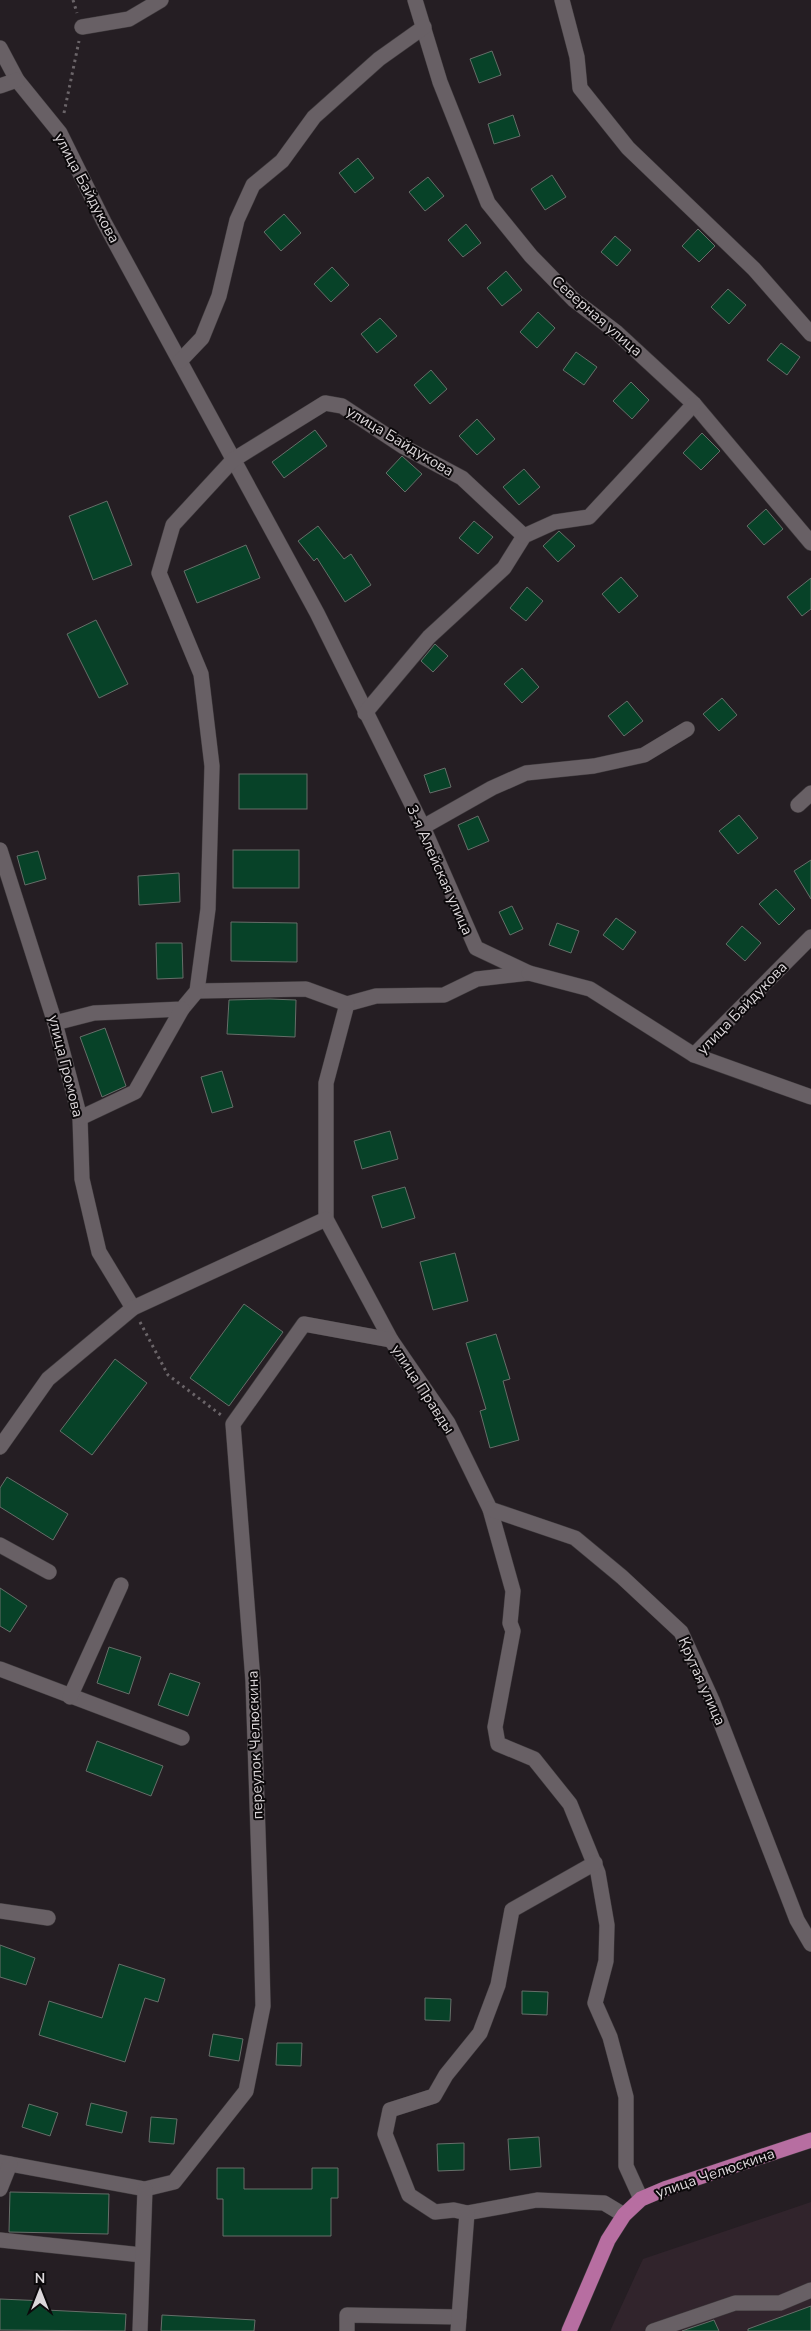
<svg xmlns="http://www.w3.org/2000/svg" width="811" height="2331" font-family="'Nunito Sans',sans-serif">
	<style>
		.built { fill: #31242c }
		.building { fill: #074228; stroke: #666e69 }
		.lines { fill: none; stroke-linecap: round; stroke-linejoin: round }
		.minor-casing { stroke: #3f3a3d; stroke-width: 16 }
		.major-casing { stroke: #3f3a3d; stroke-width: 16 }
		.path { stroke: #6b6569; stroke-width: 3; stroke-dasharray: 2.5 4; stroke-linecap: butt }
		.minor { stroke: #686065; stroke-width: 15 }
		.major { stroke: #b76ea1; stroke-width: 15 }
		.labels { text-anchor: middle; stroke-width: 4; stroke-linejoin: round; paint-order: stroke }
		.street-label { font-size: 15px; fill: #dcd7da; stroke: #0c090b }
	</style>
	<rect width="100%" height="100%" fill="#251e23"/>
	<polygon class="built" points="811,2202 811,2331 610,2331 643,2259"/>
	<g class="building">
		<polygon points="492,51 501,75 479,83 470,59"/>
		<polygon points="513,115 520,136 494,144 488,124"/>
		<polygon points="358,158 374,178 355,193 339,173"/>
		<polygon points="552,175 566,197 545,210 531,189"/>
		<polygon points="428,177 444,196 425,211 409,192"/>
		<polygon points="284,214 301,233 281,251 264,232"/>
		<polygon points="466,224 481,243 463,257 448,240"/>
		<polygon points="698,229 715,246 699,262 682,246"/>
		<polygon points="615,236 631,250 617,266 601,252"/>
		<polygon points="332,267 349,285 331,302 314,284"/>
		<polygon points="506,271 522,290 502,306 487,288"/>
		<polygon points="728,289 746,305 729,324 711,307"/>
		<polygon points="538,312 555,328 537,348 520,332"/>
		<polygon points="380,318 397,336 377,353 361,334"/>
		<polygon points="781,343 800,357 787,375 767,360"/>
		<polygon points="576,352 597,367 584,385 563,370"/>
		<polygon points="431,370 447,389 430,404 414,385"/>
		<polygon points="631,382 649,400 632,419 613,401"/>
		<polygon points="477,419 495,439 477,455 459,436"/>
		<polygon points="315,430 327,446 284,478 272,462"/>
		<polygon points="702,433 720,451 701,470 683,453"/>
		<polygon points="402,456 422,474 405,492 386,473"/>
		<polygon points="524,469 540,487 519,505 503,487"/>
		<polygon points="107,501 132,565 93,580 69,516"/>
		<polygon points="766,509 783,529 764,545 747,526"/>
		<polygon points="474,521 493,537 478,554 459,538"/>
		<polygon points="318,526 344,559 351,554 371,585 345,602 317,558 314,561 298,541"/>
		<polygon points="559,531 575,546 558,562 543,546"/>
		<polygon points="246,545 260,578 197,603 184,571"/>
		<polygon points="621,577 638,596 619,613 602,594"/>
		<polygon points="811,578 811,609 802,616 787,597"/>
		<polygon points="527,587 543,601 526,621 510,608"/>
		<polygon points="96,620 128,684 99,698 67,634"/>
		<polygon points="435,644 448,656 433,672 421,661"/>
		<polygon points="522,668 539,687 522,703 504,684"/>
		<polygon points="722,698 737,715 719,731 703,714"/>
		<polygon points="627,701 643,721 624,736 608,716"/>
		<polygon points="445,768 451,787 430,793 424,775"/>
		<rect x="239" y="774" width="68" height="35"/>
		<polygon points="739,815 758,838 738,854 719,831"/>
		<polygon points="478,816 489,841 468,850 458,825"/>
		<rect x="233" y="850" width="66" height="38"/>
		<polygon points="38,851 46,879 25,885 17,856"/>
		<polygon points="811,860 811,899 794,871"/>
		<polygon points="179,873 180,902 139,905 138,876"/>
		<polygon points="776,889 795,909 779,925 759,904"/>
		<polygon points="512,906 523,929 510,935 499,912"/>
		<polygon points="616,918 636,932 623,950 603,935"/>
		<polygon points="231,922 297,923 297,962 231,961"/>
		<polygon points="557,923 579,931 571,953 549,945"/>
		<polygon points="742,926 761,943 745,961 726,944"/>
		<polygon points="156,943 182,943 183,978 157,979"/>
		<polygon points="270,999 296,1000 295,1037 227,1034 229,1000"/>
		<polygon points="105,1028 126,1086 102,1097 80,1037"/>
		<polygon points="222,1071 233,1107 212,1113 201,1077"/>
		<polygon points="390,1131 398,1159 362,1169 354,1141"/>
		<polygon points="405,1187 415,1218 382,1228 372,1196"/>
		<polygon points="455,1253 468,1301 433,1310 420,1262"/>
		<polygon points="244,1304 283,1332 229,1406 190,1378"/>
		<polygon points="496,1334 510,1379 503,1381 519,1440 490,1448 480,1411 486,1409 466,1343"/>
		<polygon points="115,1359 147,1383 92,1455 60,1431"/>
		<polygon points="7,1477 68,1514 53,1540 0,1507 0,1488"/>
		<polygon points="0,1588 27,1606 10,1632 0,1626"/>
		<polygon points="109,1647 141,1657 129,1694 97,1683"/>
		<polygon points="170,1673 200,1683 188,1716 158,1705"/>
		<polygon points="97,1741 163,1766 151,1796 86,1771"/>
		<polygon points="0,1945 35,1958 26,1985 0,1977"/>
		<polygon points="119,1964 165,1979 158,2002 145,1998 125,2062 39,2035 49,2001 102,2018"/>
		<polygon points="522,1991 548,1992 547,2015 522,2014"/>
		<polygon points="425,1998 451,1999 450,2021 425,2020"/>
		<polygon points="213,2034 243,2039 239,2061 209,2056"/>
		<polygon points="277,2043 302,2043 301,2066 276,2065"/>
		<polygon points="91,2103 127,2112 122,2133 86,2125"/>
		<polygon points="29,2104 58,2113 50,2136 22,2127"/>
		<polygon points="151,2117 177,2119 174,2144 149,2142"/>
		<polygon points="539,2137 541,2167 510,2170 508,2139"/>
		<polygon points="464,2143 464,2170 438,2171 437,2144"/>
		<polygon points="217,2168 244,2168 244,2189 312,2189 312,2168 338,2168 338,2198 331,2198 331,2236 223,2236 223,2199 217,2199"/>
		<polygon points="10,2192 109,2194 108,2234 9,2232"/>
		<polygon points="0,2299 46,2301 46,2310 126,2314 125,2331 0,2330"/>
		<polygon points="811,2306 811,2331 748,2331 748,2329"/>
		<polygon points="162,2315 255,2320 254,2331 161,2331"/>
		<polygon points="714,2320 719,2331 682,2331"/>
	</g>
	<g class="lines">
		<defs>
			<g id="minor">
				<polyline points="415,0 440,82 488,203 531,256 574,300 616,332 694,404 811,543"/>
				<polyline points="562,0 577,57 580,88 628,148 754,269 811,334"/>
				<polyline points="82,27 129,19 161,0"/>
				<polyline points="0,48 17,80 60,133 104,222 317,613 423,827 476,948 529,973 477,979 444,995 376,996 347,1004 326,1083 326,1219 391,1340 448,1423 490,1509 513,1591 510,1623 513,1631 495,1727 498,1744 534,1759 570,1804 598,1873 607,1925 606,1961 595,2003 610,2037 626,2097 626,2166 641,2199"/>
				<polyline points="0,86 17,80"/>
				<polyline points="180,361 202,338 219,296 237,220 253,185 282,161 314,117 379,59 424,27"/>
				<polyline points="365,713 429,637 504,568 524,536 555,522 589,517 694,404"/>
				<polyline points="798,805 811,793"/>
				<polyline points="423,827 492,788 526,773 594,766 644,755 687,729"/>
				<polyline points="0,850 55,1023 80,1118 82,1179 99,1252 133,1308"/>
				<polyline points="529,973 590,989 694,1055 811,1097"/>
				<polyline points="197,991 306,989 347,1004"/>
				<polyline points="55,1023 94,1013 182,1009 197,991 208,909 212,766 201,674 159,573 173,525 233,460 325,403 342,406 404,447 462,478 524,536"/>
				<polyline points="694,1055 811,937"/>
				<polyline points="80,1118 135,1092 182,1009"/>
				<polyline points="0,1447 48,1379 133,1308 326,1219"/>
				<polyline points="490,1509 575,1538 622,1577 681,1632 712,1700 797,1920 811,1944"/>
				<polyline points="0,1545 49,1572"/>
				<polyline points="0,1669 182,1738"/>
				<polyline points="70,1697 121,1585"/>
				<polyline points="595,1863 512,1910 498,1985 480,2033 446,2075 434,2096 390,2110 385,2134 409,2195 435,2212 454,2210 467,2213 537,2200 604,2203 624,2215"/>
				<polyline points="0,1911 48,1918"/>
				<polyline points="0,2162 145,2189 174,2182 246,2091 263,2006 261,1923 253,1681 233,1424 304,1324 391,1340"/>
				<polyline points="0,2189 10,2164"/>
				<polyline points="0,2240 142,2255"/>
				<polyline points="140,2331 145,2189"/>
				<polyline points="347,2331 347,2315 459,2317"/>
				<polyline points="458,2331 467,2213"/>
				<polyline points="653,2331 735,2303 780,2303 811,2290"/>
			</g>
			<polyline id="major" points="569,2331 608,2240 624,2215 641,2199 667,2188 811,2140"/>
		</defs>
		<use href="#minor" class="minor-casing"/>
		<use href="#major" class="major-casing"/>
		<g class="path">
			<polyline points="73,0 77,13"/>
			<polyline points="64,113 79,41"/>
			<polyline points="140,1322 168,1375 221,1415"/>
		</g>
		<use href="#minor" class="minor"/>
		<use href="#major" class="major"/>
	</g>
	<g class="labels">
		<g class="street-label">
			<text transform="translate(87 188) rotate(62)" y="5">улица Байдукова</text>
			<text transform="translate(597 316) rotate(41)" y="5">Северная улица</text>
			<text transform="translate(400 441) rotate(31)" y="5">улица Байдукова</text>
			<text transform="translate(440 870) rotate(66)" y="5">3-я Алейская улица</text>
			<text transform="translate(742 1008) rotate(-46)" y="5">улица Байдукова</text>
			<text transform="translate(66 1066) rotate(76)" y="5">улица Громова</text>
			<text transform="translate(423 1389) rotate(57)" y="5">улица Правды</text>
			<text transform="translate(702 1681) rotate(66)" y="5">Крутая улица</text>
			<text transform="translate(255 1745) rotate(-92)" y="5">переулок Челюскина</text>
			<text transform="translate(715 2173) rotate(-19)" y="5">улица Челюскина</text>
		</g>
	</g>
	<g transform="translate(40 2291)" stroke="#0c090b" stroke-width="4" paint-order="stroke">
	<path d="M0-4L9 19L0 12L-9 19Z" fill="#dcd7da"/>
	<text y="-8" font-size="14" font-weight="bold" text-anchor="middle" fill="#dcd7da">N</text>
	</g>
</svg>
